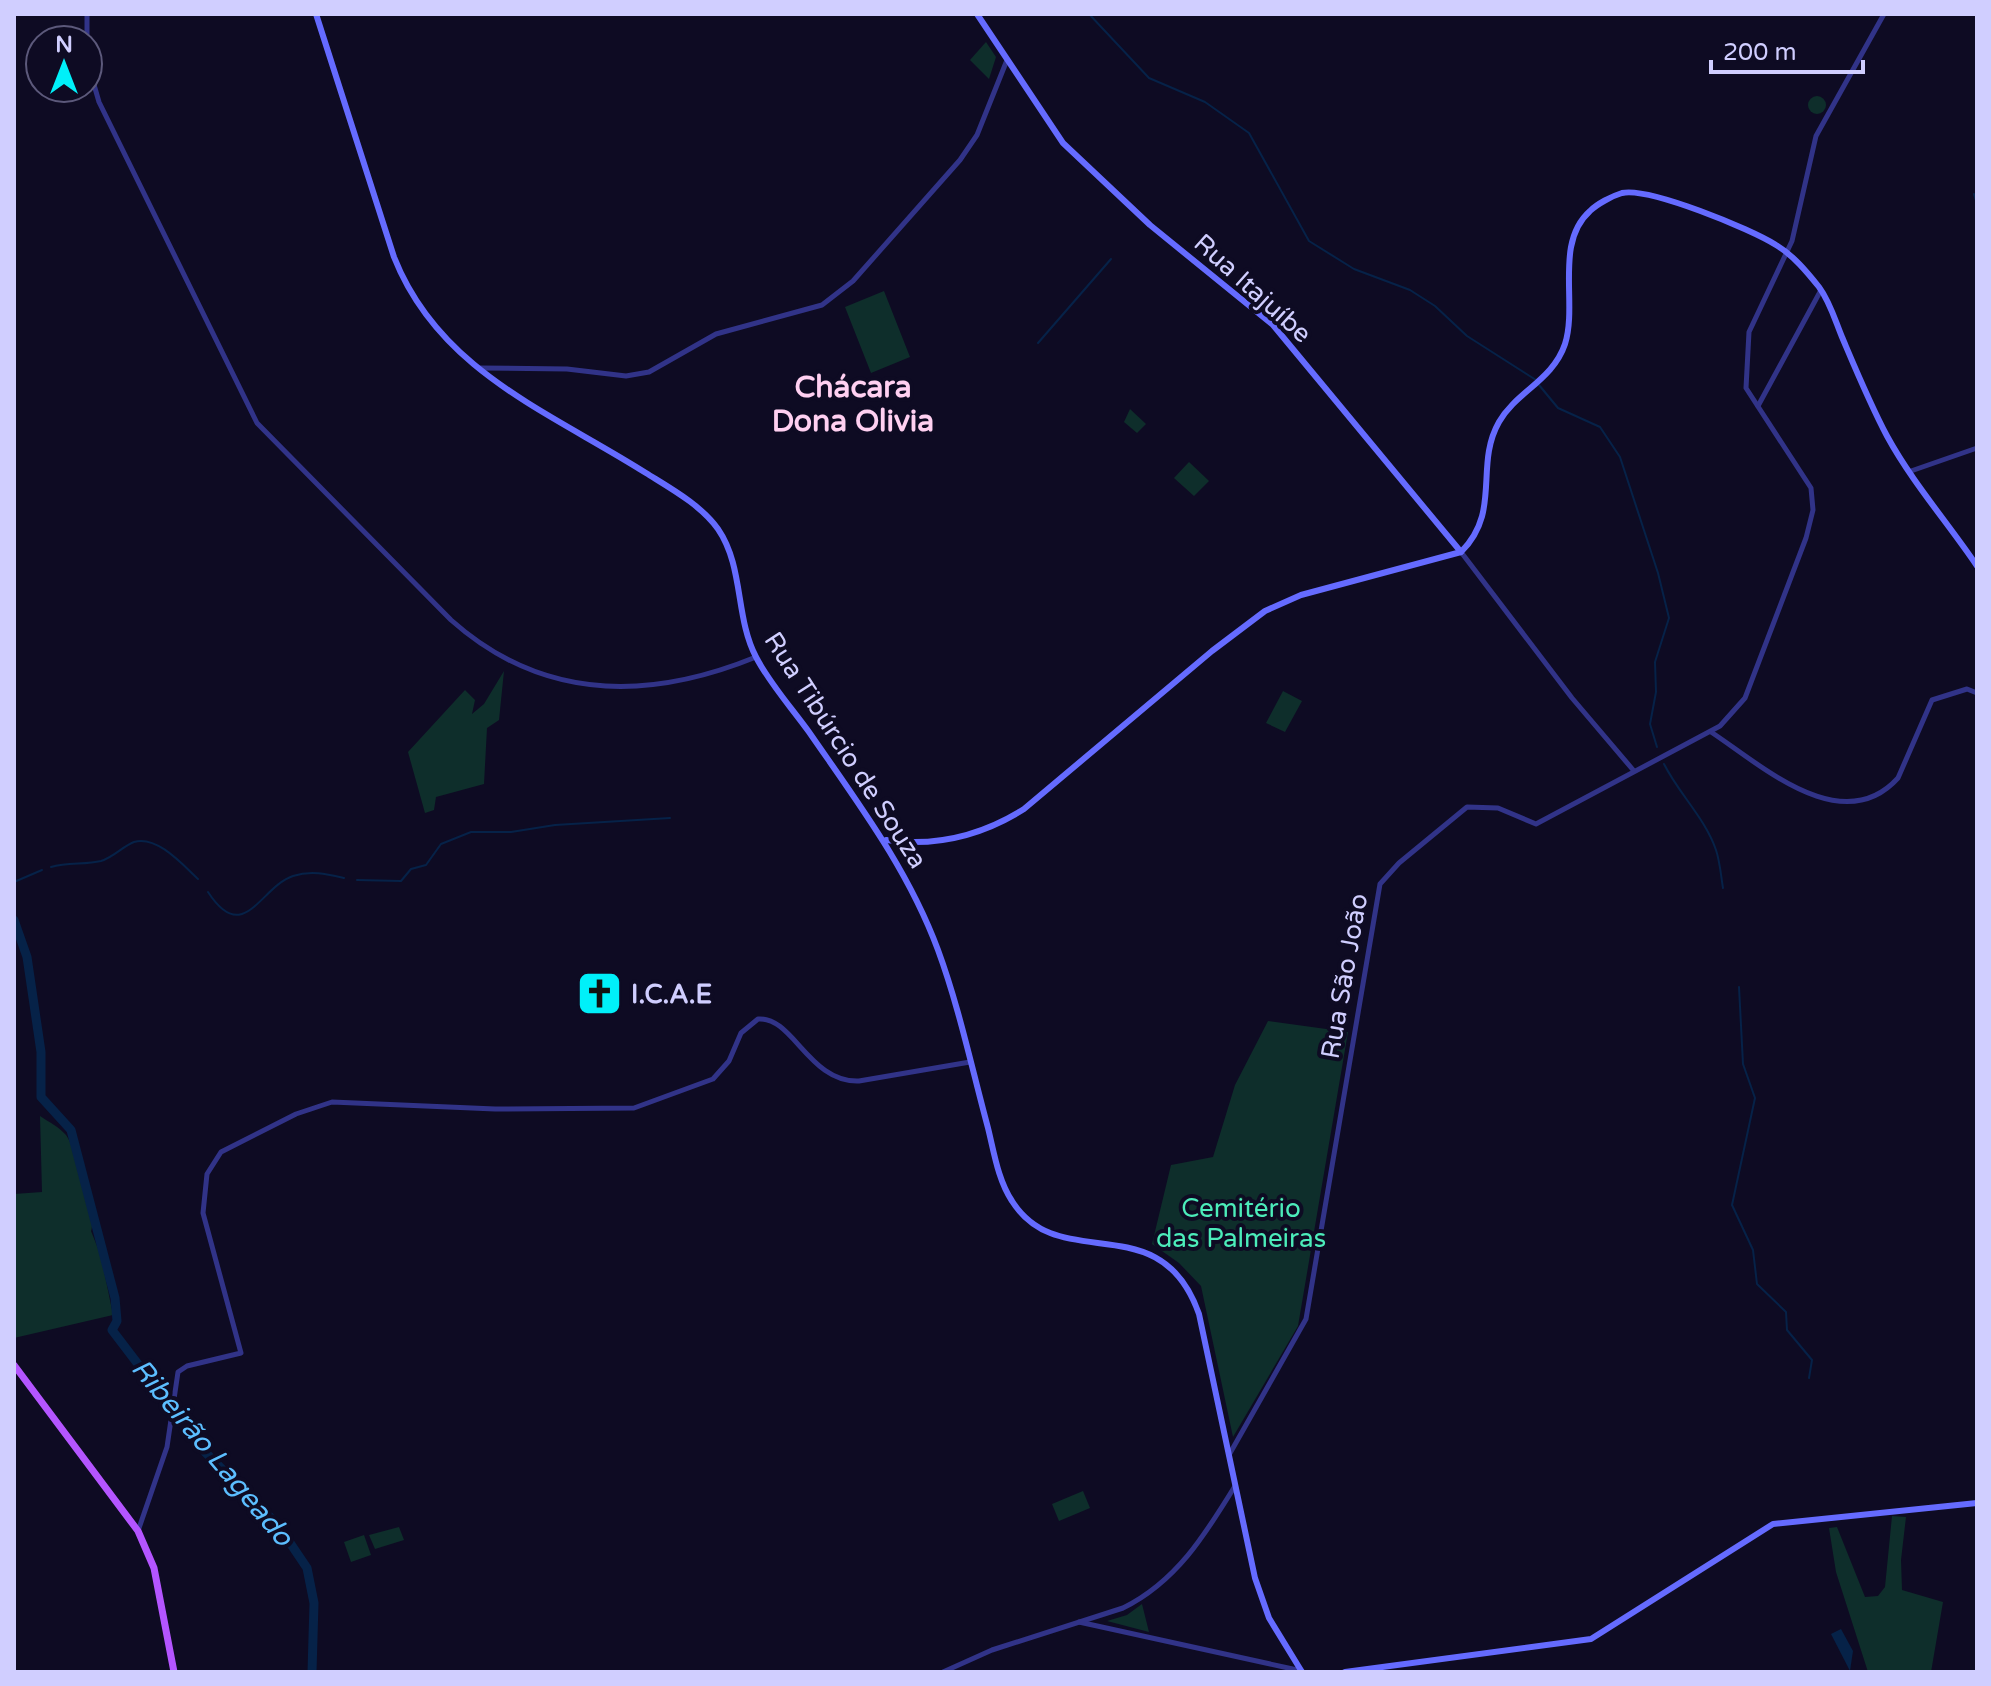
<svg xmlns="http://www.w3.org/2000/svg" width="1991" height="1686" font-family="'Varela Round',sans-serif">
	<style>
		.green { fill: #0e2e2b }
		.water { fill: #062248 }
		.lines { fill: none; stroke-linecap: round; stroke-linejoin: round }
		.stream { stroke: #062248; stroke-width: 2 }
		.river { stroke: #062248; stroke-width: 9 }
		.tertiary { stroke: #313388; stroke-width: 5 }
		.secondary { stroke: #656bff; stroke-width: 6 }
		.primary { stroke: #b455ff; stroke-width: 7 }
		.labels { text-anchor: middle; stroke-width: 8; stroke-linejoin: round; paint-order: stroke }
		.street-label { font-size: 26px; fill: #d0ceff; stroke: #0e0b23 }
		.poi-label { font-size: 26px; font-weight: bold; fill: #d0ceff; stroke: #0e0b23; text-anchor: start }
		.park-label { font-size: 26px; fill: #4cecba; stroke: #0e0b23 }
		.water-label { font-size: 28px; font-style: italic; fill: #5cbeff; stroke: #0e0b23 }
		.quarter-label { font-size: 30px; font-weight: bold; fill: #ffd0f1; stroke: #0e0b23 }
	</style>
	<rect width="100%" height="100%" fill="#0e0b23"/>
	<g class="green">
		<polygon points="986,42 996,57 989,79 970,60"/>
		<circle cx="1817" cy="105" r="9"/>
		<polygon points="884,291 910,357 871,373 845,307"/>
		<polygon points="1130,409 1146,424 1137,433 1124,422"/>
		<polygon points="1189,462 1209,481 1194,496 1174,478"/>
		<polygon points="504,671 499,720 487,728 484,784 436,797 434,810 425,813 408,752 465,690 475,700 472,714 484,704"/>
		<polygon points="1283,691 1302,701 1285,732 1266,723"/>
		<polygon points="1268,1021 1348,1032 1298,1326 1233,1437 1201,1286 1179,1263 1152,1244 1171,1165 1213,1157 1235,1085"/>
		<path d="M40,1116C49,1122 59,1127 66,1135C77,1150 97,1217 91,1231L101,1256L113,1315L14,1338V1194L42,1192Z"/>
		<polygon points="1083,1491 1090,1508 1059,1521 1052,1504"/>
		<polygon points="1892,1516 1906,1517 1901,1560 1902,1590 1943,1602 1931,1672 1868,1672 1836,1572 1829,1528 1837,1527 1865,1597 1878,1596 1885,1587"/>
		<polygon points="399,1527 404,1540 375,1549 369,1535"/>
		<polygon points="364,1535 371,1555 351,1562 344,1542"/>
		<polygon points="1142,1604 1149,1632 1107,1621 1127,1615"/>
	</g>
	<polygon class="water" points="1841,1629 1853,1651 1850,1671 1831,1634"/>
	<g class="lines">
		<g class="stream">
			<polyline points="1089,14 1149,78 1205,102 1249,133 1309,241 1354,269 1410,290 1435,306 1467,336 1536,380"/>
			<polyline points="1974,194 1977,204"/>
			<polyline points="1038,343 1111,259"/>
			<polyline points="1539,385 1558,408 1600,427 1620,457 1658,573 1669,618 1655,662 1656,692 1650,724 1657,747"/>
			<path d="M1664,764C1679,794 1705,818 1716,850C1720,862 1721,876 1723,888"/>
			<path d="M51,867C68,862 85,865 101,861C114,857 123,846 134,842C157,835 183,865 198,879"/>
			<polyline points="357,880 401,881 411,869 426,865 441,844 471,832 511,832 555,825 670,818"/>
			<polyline points="14,882 42,870"/>
			<path d="M208,892C244,947 260,887 293,876C311,870 327,874 344,878"/>
			<polyline points="1739,987 1743,1064 1755,1098 1732,1205 1753,1250 1757,1284 1786,1312 1787,1330 1812,1360 1809,1378"/>
		</g>
		<polyline class="river" points="14,920 27,957 41,1052 41,1097 71,1130 115,1298 117,1321 112,1330 205,1452 278,1525 307,1568 314,1603 312,1672"/>
		<g class="tertiary">
			<polyline points="87,14 87,40"/>
			<path d="M88,64L99,102L257,423L451,620C542,701 648,701 756,657"/>
			<polyline points="480,368 567,369 626,376 649,372 716,334 822,305 853,281 960,160 977,135 1007,60"/>
			<polyline points="1758,406 1821,290"/>
			<polyline points="1911,471 1977,448"/>
			<polyline points="1461,552 1572,698 1634,771"/>
			<path d="M1711,732C1760,764 1842,840 1898,778L1932,700L1967,689L1977,693"/>
			<polyline points="1229,1455 1306,1319 1380,884 1399,863 1467,807 1498,808 1536,824 1720,726 1745,698 1806,538 1813,510 1811,488 1746,388 1749,332 1792,241 1816,136 1884,14"/>
			<path d="M138,1531L167,1447L178,1372L187,1366L241,1353L203,1213L207,1174L221,1152L296,1114L332,1102L495,1109L634,1108L713,1079L729,1061L741,1033L758,1019C793,1016 809,1083 859,1081L970,1062"/>
			<polyline points="1079,1622 1302,1671"/>
			<path d="M943,1672L992,1650L1123,1608C1176,1582 1205,1535 1235,1486"/>
		</g>
		<g class="secondary">
			<path d="M316,14L394,257C439,371 548,411 646,473C670,488 701,505 718,529C744,567 735,617 756,657C770,684 791,707 809,732C858,803 908,869 938,950C959,1007 972,1069 988,1128C994,1152 998,1180 1012,1201C1060,1277 1160,1203 1199,1314L1255,1578L1269,1618L1302,1672"/>
			<polyline points="977,14 1063,143 1150,225 1273,325 1461,552"/>
			<path d="M886,840C936,847 981,836 1024,809L1212,651L1265,611L1301,595L1461,552C1502,511 1474,466 1499,422C1516,392 1553,380 1565,344C1578,303 1554,243 1590,211C1597,204 1612,196 1622,193C1649,187 1751,229 1776,245C1793,255 1807,272 1819,287C1830,302 1835,320 1842,337C1856,370 1870,404 1887,436C1912,482 1948,523 1977,566"/>
			<polyline points="1345,1672 1591,1639 1773,1524 1977,1503"/>
		</g>
		<polyline class="primary" points="14,1365 138,1531 154,1568 174,1672"/>
	</g>
	<defs>
		<symbol id="church-square" viewBox="-11 -11 22 22"><rect x="-9" y="-9" width="18" height="18" rx="4" fill="#00f0f9" stroke="#0e0b23"/><path d="M-1.2-6h2.4v3.5h3.3v2.4h-3.3V6h-2.4V-.1h-3.3v-2.4h3.3Z" fill="#111"/></symbol>
	</defs>
	<g fill-rule="evenodd">
		<use href="#church-square" x="574" y="968" width="51" height="51"/>
	</g>
	<g class="labels">
		<g class="street-label">
			<text transform="translate(1253 288) rotate(42)" y="9">Rua Itajuíbe</text>
			<text transform="translate(846 750) rotate(57)" y="9">Rua Tibúrcio de Souza</text>
			<text transform="translate(1344 976) rotate(-80)" y="9">Rua São João</text>
		</g>
		<g class="poi-label">
			<text x="631" y="1003">I.C.A.E</text>
		</g>
		<g class="park-label">
			<text x="1241" y="1217">Cemitério<tspan x="1241" dy="30">das Palmeiras</tspan></text>
		</g>
		<g class="water-label">
			<text transform="translate(213 1452) rotate(50)" y="10">Ribeirão Lageado</text>
		</g>
		<g class="quarter-label">
			<text x="853" y="397">Chácara<tspan x="853" dy="34">Dona Olivia</tspan></text>
		</g>
	</g>
	<rect width="1991" height="1686" fill="none" stroke="#d0ceff" stroke-width="32"/>
	<g transform="translate(64 64)"><circle r="38" fill="#0e0b23" stroke="#5c597b" stroke-width="2"/>
	<path d="M0-6L14 30L0 20L-14 30Z" fill="#00f0f9"/>
	<text y="-12" font-size="22" font-weight="bold" text-anchor="middle" fill="#d0ceff">N</text>
	</g>
	<path d="M1711 60v12h152v-12" fill="none" stroke="#d0ceff" stroke-width="4"/>
	<text x="1723" y="60" font-size="24" fill="#d0ceff" stroke="#0e0b23" stroke-width="6" paint-order="stroke">200 m</text>
</svg>
